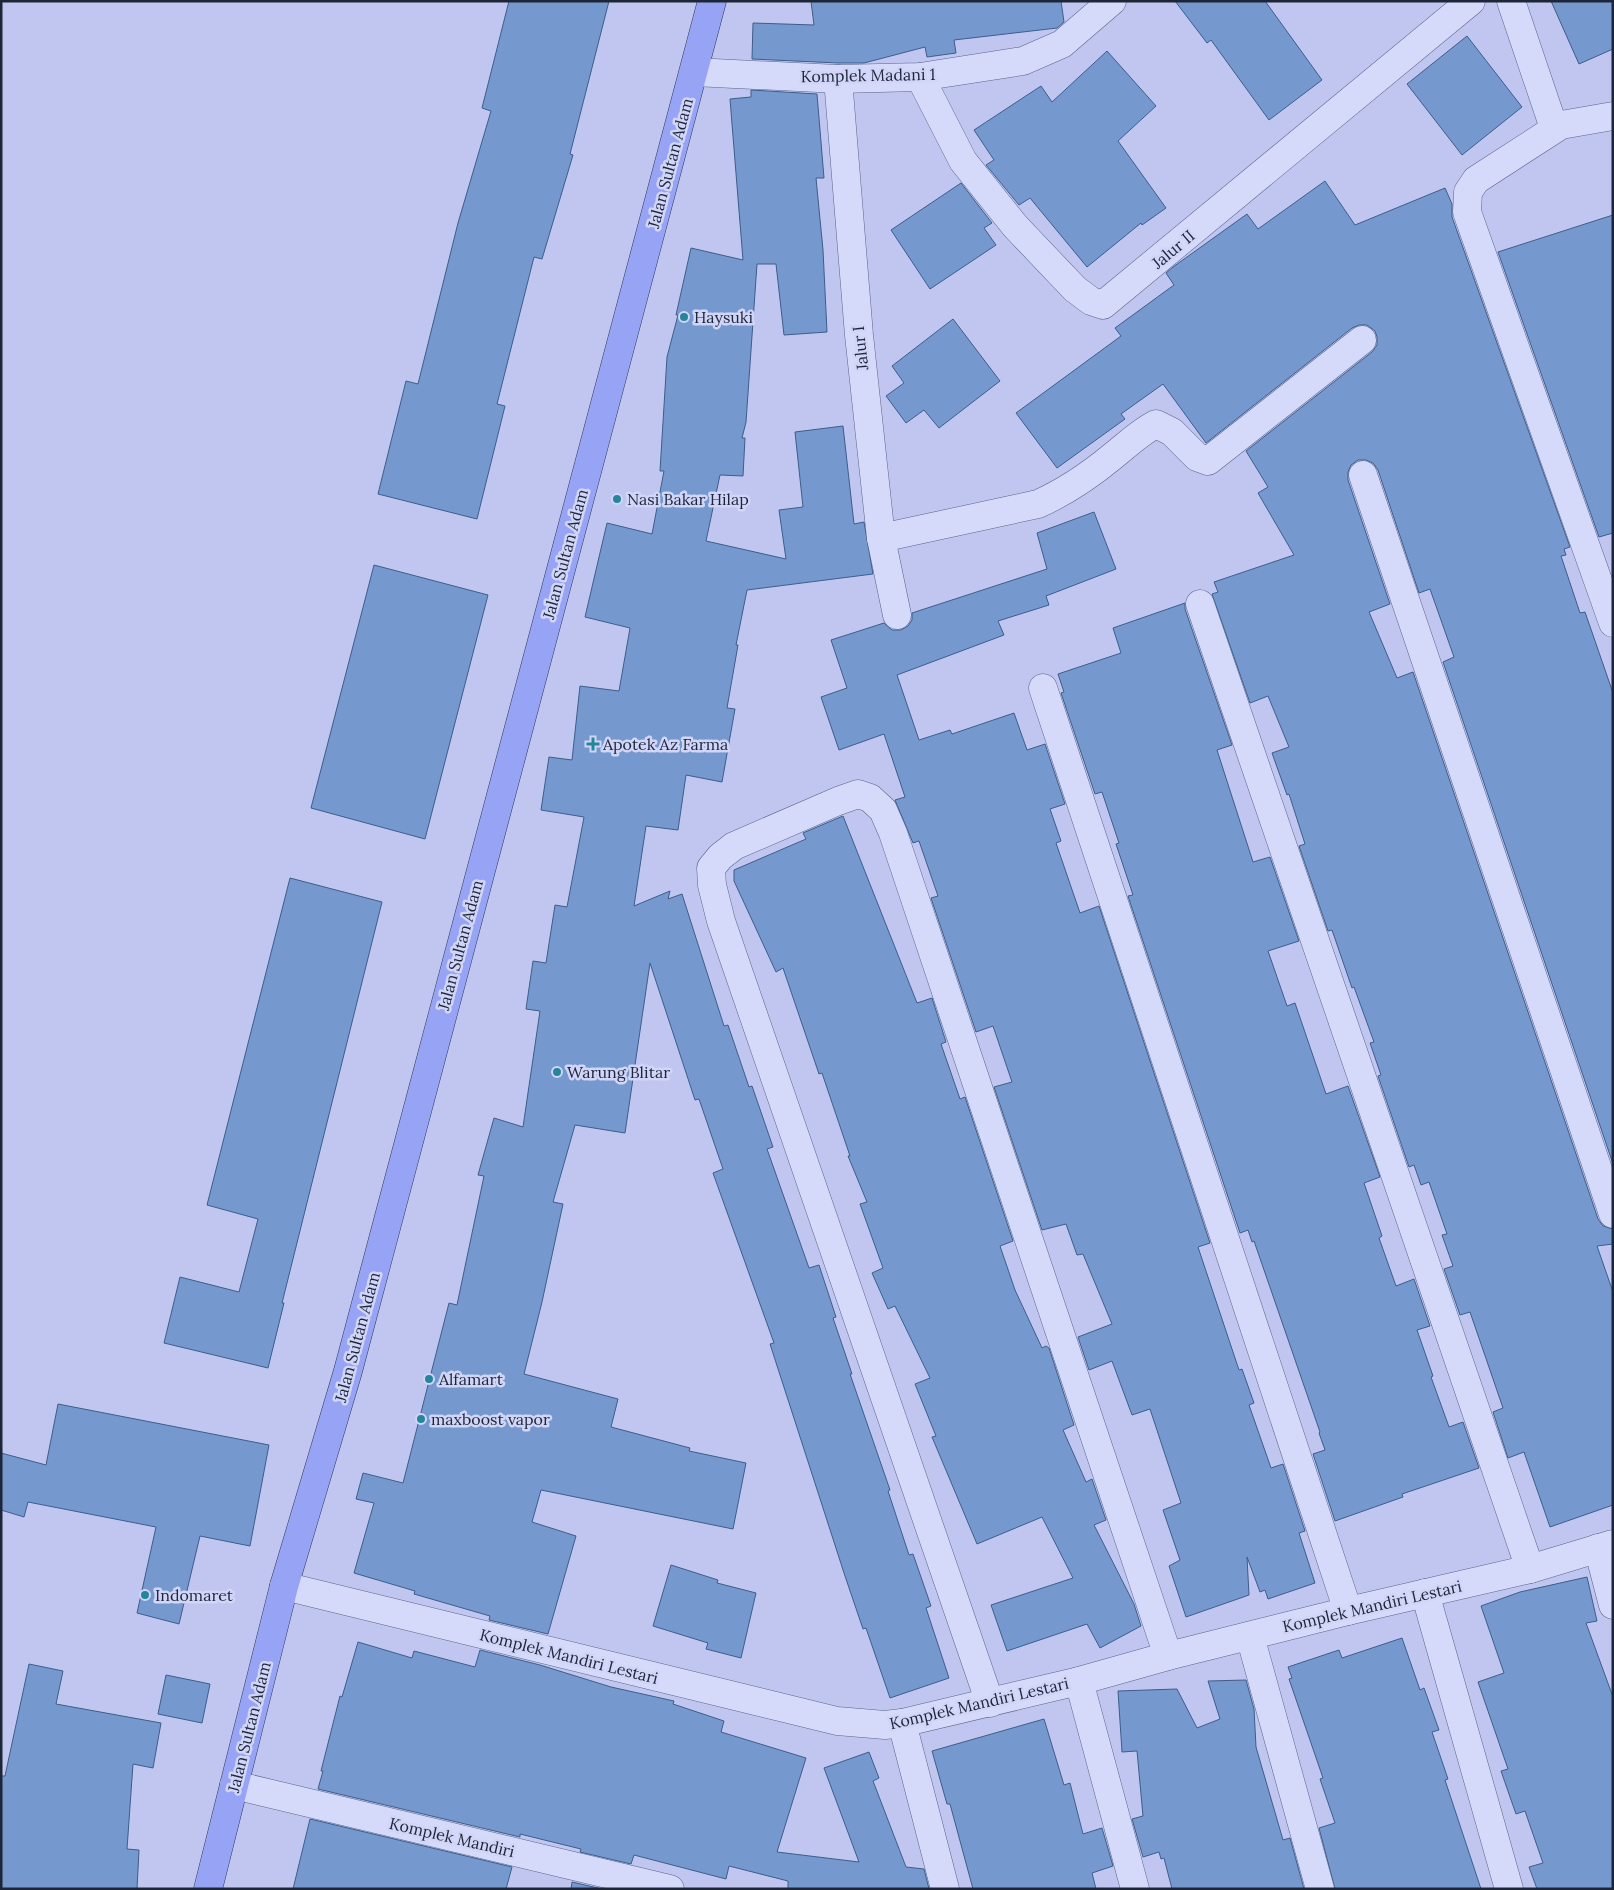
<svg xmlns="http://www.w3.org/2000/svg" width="1614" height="1890" font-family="Lora,serif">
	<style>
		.building { fill: #7599cf; stroke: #3d5d8a }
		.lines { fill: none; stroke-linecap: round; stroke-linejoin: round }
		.minor-casing { stroke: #58668a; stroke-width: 29 }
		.primary-casing { stroke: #2c3b57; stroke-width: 29 }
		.minor { stroke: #d5d9fa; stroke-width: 28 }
		.primary { stroke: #97a3f5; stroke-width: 28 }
		.poi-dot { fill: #25869b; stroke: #d1d5f7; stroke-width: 2 }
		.labels { text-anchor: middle; stroke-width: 5; stroke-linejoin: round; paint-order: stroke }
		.street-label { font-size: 16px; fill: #1d2639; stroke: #d1d5f7 }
		.poi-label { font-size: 16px; fill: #1d2639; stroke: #d1d5f7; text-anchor: start }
	</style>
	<rect width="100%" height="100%" fill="#c1c6f0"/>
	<g class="building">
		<polygon points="509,1 609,1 570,154 573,155 542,259 534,257 497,404 505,406 477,519 378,494 406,381 418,384 458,223 491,111 482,108"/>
		<polygon points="811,1 1061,1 1064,22 1057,28 954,40 956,53 927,57 925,47 864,63 838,63 752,59 753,23 814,25"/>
		<polygon points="1175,1 1265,1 1322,80 1269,120 1211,40 1207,43"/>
		<polygon points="1551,1 1613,1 1613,49 1579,64"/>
		<polygon points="1467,36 1522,107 1462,155 1407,84"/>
		<polygon points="1107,51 1156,106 1118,141 1166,208 1142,225 1141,223 1087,267 1030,198 1019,205 986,165 994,160 974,130 1041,86 1052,102"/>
		<polygon points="751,90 817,94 824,178 816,178 823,250 827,332 784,335 776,264 757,264 746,422 742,438 745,438 743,476 720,475 706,541 786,559 779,510 803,507 795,432 843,426 854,524 864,522 873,574 747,590 736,645 738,645 727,708 735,709 722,782 686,775 678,830 646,826 634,906 670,891 668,899 682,894 724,1026 728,1025 749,1087 752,1086 773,1147 767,1149 809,1268 819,1265 836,1317 833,1318 852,1374 850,1374 890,1490 888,1491 909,1555 913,1554 931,1606 926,1608 949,1678 890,1698 866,1628 863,1629 845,1576 770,1344 774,1343 713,1173 723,1169 699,1099 695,1100 650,963 625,1133 575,1125 553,1202 563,1204 542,1302 524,1374 618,1399 611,1427 690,1448 689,1451 746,1463 733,1529 541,1490 532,1522 576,1536 548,1634 489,1620 490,1616 414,1594 415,1591 354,1573 374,1503 356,1499 363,1473 403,1483 449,1303 457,1305 484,1176 478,1175 494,1118 523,1127 540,1011 526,1009 533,961 546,963 555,905 567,907 584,817 541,810 549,757 572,760 580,686 619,691 630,628 585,617 607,523 652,534 664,471 660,471 667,357 678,315 676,315 691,248 743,260 730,99 751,97"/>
		<polygon points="1325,181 1355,225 1445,188 1452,204 1452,217 1570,547 1564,549 1566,555 1561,556 1580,613 1585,612 1613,693 1613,1164 1443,662 1454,657 1430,589 1419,593 1378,470 1373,463 1366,460 1358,460 1351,465 1348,472 1348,480 1390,604 1369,612 1397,678 1413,672 1598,1219 1603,1226 1613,1229 1613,1244 1597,1246 1613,1292 1613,1505 1550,1527 1524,1452 1508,1458 1493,1412 1503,1408 1470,1312 1460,1315 1444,1269 1453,1266 1442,1235 1447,1234 1429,1182 1421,1185 1414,1165 1409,1167 1378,1076 1381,1075 1370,1043 1374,1042 1354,987 1352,988 1332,930 1328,931 1299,846 1305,844 1289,794 1287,795 1272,753 1289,747 1268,696 1250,703 1212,594 1218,592 1214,582 1294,555 1258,493 1268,487 1246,451 1372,352 1377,345 1377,337 1375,331 1367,325 1359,325 1352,328 1206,443 1163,384 1121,414 1125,419 1057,468 1016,413 1121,336 1115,328 1174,285 1166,273 1173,267 1247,214 1258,229"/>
		<polygon points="961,183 992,223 984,228 996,245 930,289 891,230"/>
		<polygon points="1613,215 1613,533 1599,537 1498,252"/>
		<polygon points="953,319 1000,381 939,428 924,410 906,423 886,396 904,383 892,366"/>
		<polygon points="1094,512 1116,569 1046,596 1049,605 998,621 1004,635 897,675 919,740 950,730 952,734 1014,713 1027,750 1045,744 1065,804 1050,809 1061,841 1056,843 1080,913 1099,906 1210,1243 1198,1247 1239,1370 1242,1369 1254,1403 1249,1405 1271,1468 1283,1464 1305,1531 1299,1533 1315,1583 1268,1599 1265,1590 1260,1592 1247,1557 1249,1595 1186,1617 1169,1566 1180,1560 1163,1510 1181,1503 1150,1409 1132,1415 1112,1361 1089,1370 1078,1337 1112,1324 1083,1254 1077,1255 1066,1224 1042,1230 994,1087 1012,1082 993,1026 976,1032 931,898 938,896 919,841 913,843 895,800 905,797 884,734 839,750 821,697 847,688 831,640 884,623 892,630 901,630 908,626 912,620 912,613 1047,569 1037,533"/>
		<polygon points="374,565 488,595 425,839 311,808"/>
		<polygon points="1185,603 1185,609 1232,745 1217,750 1253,862 1270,857 1299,941 1268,951 1287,1006 1295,1003 1326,1094 1348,1086 1380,1177 1364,1183 1382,1236 1379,1238 1396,1286 1414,1279 1430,1326 1417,1330 1433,1376 1431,1377 1449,1427 1463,1422 1479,1468 1402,1494 1403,1497 1335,1521 1313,1454 1325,1450 1319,1433 1320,1432 1254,1241 1252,1242 1248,1230 1240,1233 1128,896 1133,895 1116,844 1119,843 1102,792 1095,794 1061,693 1064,692 1058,674 1121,653 1113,628"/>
		<polygon points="843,816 917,1003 932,998 946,1042 941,1044 960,1099 965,1097 1013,1241 1000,1246 1015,1290 1042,1348 1046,1346 1049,1348 1074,1425 1063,1430 1086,1482 1092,1479 1106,1520 1094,1525 1134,1604 1141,1626 1100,1648 1087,1624 1007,1651 991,1605 1073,1578 1042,1517 977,1544 932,1437 936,1436 915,1384 930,1378 895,1306 888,1309 872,1273 883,1268 860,1204 867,1202 848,1156 850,1156 822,1073 819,1074 783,968 776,972 734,881 734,870 806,839 803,833"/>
		<polygon points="290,878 382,902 282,1303 284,1303 268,1368 164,1343 180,1277 239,1292 258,1219 207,1205"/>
		<polygon points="58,1404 269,1445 250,1546 200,1536 179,1624 137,1613 156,1527 28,1502 24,1517 1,1510 1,1453 46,1465"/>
		<polygon points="671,1565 718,1580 717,1583 756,1593 741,1658 706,1649 708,1643 653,1626"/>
		<polygon points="1587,1577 1597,1621 1586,1623 1613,1697 1613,1889 1537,1889 1529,1867 1543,1863 1525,1811 1516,1814 1501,1771 1508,1769 1478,1682 1504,1673 1481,1606 1520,1592"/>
		<polygon points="1402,1638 1420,1690 1424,1688 1439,1730 1432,1732 1448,1779 1445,1780 1481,1889 1335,1889 1319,1828 1335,1823 1320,1779 1323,1778 1289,1679 1292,1678 1288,1667 1339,1650 1342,1658"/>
		<polygon points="358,1642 412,1658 414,1651 475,1667 480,1650 540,1665 611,1687 674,1701 673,1704 724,1721 721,1732 806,1758 777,1852 859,1862 824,1768 869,1752 879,1778 873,1781 906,1867 924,1869 929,1889 788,1889 788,1881 729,1866 726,1879 634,1855 631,1864 580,1852 581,1849 520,1834 520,1837 318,1789 323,1771 321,1771 340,1696 342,1697"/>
		<polygon points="29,1664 63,1671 56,1704 161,1723 153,1768 133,1764 127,1849 139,1850 137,1889 1,1889 1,1776 5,1776"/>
		<polygon points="166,1675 210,1684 202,1723 158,1714"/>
		<polygon points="1246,1680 1254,1709 1256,1747 1283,1840 1290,1838 1304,1889 1172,1889 1164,1858 1161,1859 1159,1852 1143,1857 1132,1819 1143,1816 1137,1751 1122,1752 1118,1691 1177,1689 1197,1728 1220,1719 1208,1681"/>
		<polygon points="1044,1719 1064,1785 1070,1783 1083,1834 1102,1828 1113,1866 1092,1873 1096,1889 973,1889 950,1804 947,1804 932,1751"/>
		<polygon points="310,1819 512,1867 506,1889 293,1889"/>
		<polygon points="572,1882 602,1889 571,1889"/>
	</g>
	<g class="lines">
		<defs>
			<g id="minor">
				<polyline points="1511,1 1554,128"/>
				<polyline points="694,72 838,79 920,77 1023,61 1062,44 1112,1"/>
				<polyline points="920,77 963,161 1015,226 1075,289 1091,301 1103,305 1471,1"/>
				<polyline points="838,79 859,335 881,538 897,615"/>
				<polyline points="1613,116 1561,125 1476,180 1468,192 1467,212 1613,623"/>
				<polyline points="1363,475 1613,1214"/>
				<path d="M881,538L1038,504C1065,492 1090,475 1113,456C1127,445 1140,432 1156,424L1172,432L1197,457L1208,461L1362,340"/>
				<polyline points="1200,604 1530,1569"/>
				<polyline points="1043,688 1348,1611"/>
				<polyline points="1598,1548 1613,1605"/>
				<polyline points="284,1586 837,1721 885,1725 902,1723 1079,1681 1168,1656 1348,1611 1530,1569 1613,1544"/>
				<polyline points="1425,1593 1509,1889"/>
				<polyline points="1250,1636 1320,1889"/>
				<polyline points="1079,1681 1135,1889"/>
				<polyline points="990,1703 721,921 712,885 711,868 720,857 734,846 838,801 858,794 870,798 883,810 893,833 1168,1656"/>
				<polyline points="902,1723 945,1889"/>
				<polyline points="234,1785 670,1889"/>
			</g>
			<polyline id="primary" points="208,1889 284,1586 348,1371 712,1"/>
		</defs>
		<use href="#minor" class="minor-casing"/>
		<use href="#primary" class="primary-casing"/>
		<use href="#minor" class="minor"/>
		<use href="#primary" class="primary"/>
	</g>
	<g class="poi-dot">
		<circle cx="684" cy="317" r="5"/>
		<circle cx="617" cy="499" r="5"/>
		<path d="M590.5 736.5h5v5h5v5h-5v5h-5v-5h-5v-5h5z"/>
		<circle cx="557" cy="1072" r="5"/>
		<circle cx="429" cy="1379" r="5"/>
		<circle cx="421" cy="1419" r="5"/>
		<circle cx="145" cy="1595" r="5"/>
	</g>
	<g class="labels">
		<g class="street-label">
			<text transform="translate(868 75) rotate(-1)" y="6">Komplek Madani 1</text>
			<text transform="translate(670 163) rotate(-75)" y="6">Jalan Sultan Adam</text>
			<text transform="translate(1173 249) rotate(-40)" y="6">Jalur II</text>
			<text transform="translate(860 348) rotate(-96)" y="6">Jalur I</text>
			<text transform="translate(565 554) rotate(-75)" y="6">Jalan Sultan Adam</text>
			<text transform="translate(460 945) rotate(-75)" y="6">Jalan Sultan Adam</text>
			<text transform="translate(357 1337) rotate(-75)" y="6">Jalan Sultan Adam</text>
			<text transform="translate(1372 1606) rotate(-13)" y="6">Komplek Mandiri Lestari</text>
			<text transform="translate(569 1656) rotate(14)" y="6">Komplek Mandiri Lestari</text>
			<text transform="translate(979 1703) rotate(-13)" y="6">Komplek Mandiri Lestari</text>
			<text transform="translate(249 1727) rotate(-76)" y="6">Jalan Sultan Adam</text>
			<text transform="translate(452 1837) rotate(13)" y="6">Komplek Mandiri</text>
		</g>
		<g class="poi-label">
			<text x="694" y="323">Haysuki</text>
			<text x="627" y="505">Nasi Bakar Hilap</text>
			<text x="603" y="750">Apotek Az Farma</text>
			<text x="567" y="1078">Warung Blitar</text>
			<text x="439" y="1385">Alfamart</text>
			<text x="431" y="1425">maxboost vapor</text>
			<text x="155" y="1601">Indomaret</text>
		</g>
	</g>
	<rect width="1614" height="1890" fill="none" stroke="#1d2639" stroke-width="5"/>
</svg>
